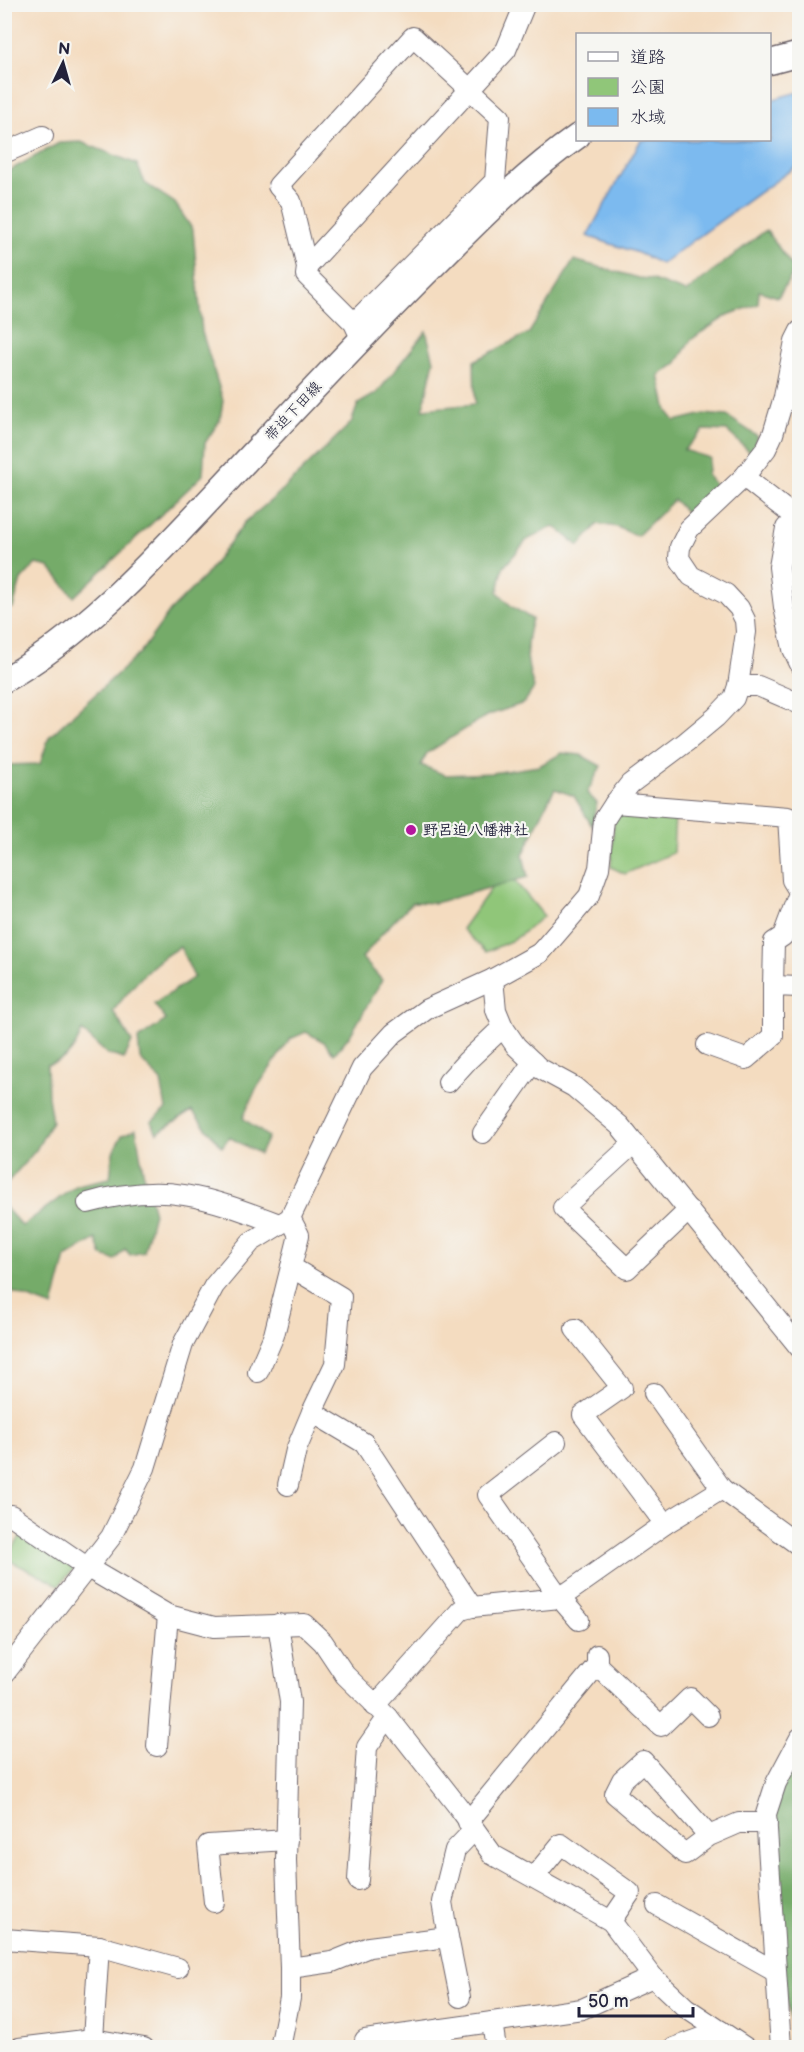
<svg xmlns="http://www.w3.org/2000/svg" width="804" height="2052" font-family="'Balsamiq Sans','Klee One',sans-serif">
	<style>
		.green { fill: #90c679; stroke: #59745a; stroke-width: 1.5 }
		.forest { fill: #74ab69; stroke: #4b6652; stroke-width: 1.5 }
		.water { fill: #7bbaef; stroke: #4e6e95; stroke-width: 1.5 }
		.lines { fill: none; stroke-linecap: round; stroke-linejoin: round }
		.minor-casing { stroke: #6c636a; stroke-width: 22 }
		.major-casing { stroke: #6c636a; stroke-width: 27 }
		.minor { stroke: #fff; stroke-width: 20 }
		.major { stroke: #fff; stroke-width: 24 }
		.poi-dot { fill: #b5179e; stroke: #f6f6f2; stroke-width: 2 }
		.labels { text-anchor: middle; stroke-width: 4.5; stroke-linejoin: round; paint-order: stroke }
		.street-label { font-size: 15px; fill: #22223b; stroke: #f6f6f2 }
		.poi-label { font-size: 15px; font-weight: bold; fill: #22223b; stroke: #f6f6f2; text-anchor: start }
	</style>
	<rect width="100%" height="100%" fill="#f6f6f2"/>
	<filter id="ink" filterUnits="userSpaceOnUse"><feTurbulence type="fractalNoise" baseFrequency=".0167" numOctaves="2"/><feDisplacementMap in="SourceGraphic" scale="12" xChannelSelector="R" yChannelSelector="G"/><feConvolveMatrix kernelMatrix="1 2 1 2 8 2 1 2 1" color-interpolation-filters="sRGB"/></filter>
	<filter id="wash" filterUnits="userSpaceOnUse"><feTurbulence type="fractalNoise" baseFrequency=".008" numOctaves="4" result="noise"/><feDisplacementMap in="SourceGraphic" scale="24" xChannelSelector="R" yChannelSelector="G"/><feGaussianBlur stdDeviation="1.35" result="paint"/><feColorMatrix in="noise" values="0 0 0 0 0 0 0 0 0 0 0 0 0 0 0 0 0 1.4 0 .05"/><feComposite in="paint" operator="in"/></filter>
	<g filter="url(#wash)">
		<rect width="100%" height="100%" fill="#f4dcc0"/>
		<g class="green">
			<polygon points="620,812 675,815 673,853 625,874 611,867 614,818"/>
			<polygon points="505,869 544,916 515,939 486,952 462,929"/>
			<polygon points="22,1534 75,1568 59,1585 6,1559"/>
		</g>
		<g class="forest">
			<polygon points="81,142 137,164 145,183 175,203 193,230 202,332 223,400 220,420 205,443 203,475 74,597 49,567 36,564 21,580 13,608 5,609 5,173 59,143"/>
			<path d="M766,230L795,270L778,297L759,291L758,304L728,315L702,332L691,340L676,364L659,375L667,411L675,421L704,414L727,416L757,436L752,454L727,431L704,430L684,450L710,458L707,475L718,488L691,518L674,500L637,536L617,527L598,524L579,546L554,526L527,540L503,568L498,592L511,606L532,619C524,646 526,662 534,688L524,703L486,716L427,753L421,765L445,775L492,773L539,766L562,753L581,755L601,766L587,793L597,803L592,826L574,796L555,789C542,810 534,833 523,855L528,877L435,903L413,902L386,929L362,958L382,980L351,1034L334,1054L324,1042L306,1032L290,1039L256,1089L243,1118L268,1137L260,1154L229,1137L222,1147L192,1111L157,1133L151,1122L166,1109L161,1081L140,1059L138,1039L166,1020L154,1004L194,977L180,947C152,961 132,987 113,1011L132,1042L124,1059L107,1054L82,1031C74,1052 68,1059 47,1065L48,1097L52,1121L36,1150L5,1185V765L40,764L49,737L140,653L170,611L205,576L245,522L276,496L351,423L358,404L377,393L426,331L434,361L423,409L475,404L474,361L529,333L574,260L639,278L650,279L686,292Z"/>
			<polygon points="136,1129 143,1171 154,1213 144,1252 130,1255 125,1249 115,1260 102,1256 96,1239 66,1257 53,1307 12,1292 5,1309 5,1207 22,1226 77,1185 110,1178 113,1152 122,1135"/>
			<polygon points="799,1755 799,2047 795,2047 788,2008 768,1840 775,1793"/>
		</g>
		<polygon class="water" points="799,92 799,164 661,264 638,253 587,236 641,140 770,140 770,100"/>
	</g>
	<g filter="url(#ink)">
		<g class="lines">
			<defs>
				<g id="minor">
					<polyline points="4,153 43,136"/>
					<polyline points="307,267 506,50 525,4"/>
					<polyline points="354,323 495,181 500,117 413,37 278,186 291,201 307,267 306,275 354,323 361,338"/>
					<polyline points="744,477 796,518"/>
					<polyline points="800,514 786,528 779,567 784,607 793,649 800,664"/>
					<polyline points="738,686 758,686 800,704"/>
					<polyline points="615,803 788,817 792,880 800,893"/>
					<polyline points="493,979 496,1010 503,1027 516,1046 539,1068 574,1087 620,1126 800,1348"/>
					<polyline points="773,986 774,942 783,936 799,893"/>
					<polyline points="707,1045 746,1059 773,1036 773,986 800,987"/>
					<polyline points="448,1082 467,1061 503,1027"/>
					<polyline points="483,1133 533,1062"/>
					<polyline points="634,1143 563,1208 627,1269 689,1210"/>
					<path d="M88,1203C165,1181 207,1197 279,1224"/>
					<polyline points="290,1218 299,1235 291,1267 341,1297 335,1364 312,1412 364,1443 472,1607"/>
					<polyline points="575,1329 622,1388 583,1415 665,1524"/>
					<polyline points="258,1372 274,1335 291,1267"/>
					<polyline points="654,1393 722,1489"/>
					<polyline points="556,1442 488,1495 560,1598 579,1620"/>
					<polyline points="288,1485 296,1450 312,1412"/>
					<polyline points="4,1515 11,1515 88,1568 168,1615 214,1627 304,1624 323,1642 345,1675 388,1717 460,1809 493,1855 611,1921 653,1977 686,2008 746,2048"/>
					<polyline points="278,1624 290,1702 286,1860 290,1968 290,1998 280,2048"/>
					<polyline points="597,1655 597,1665 661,1726 690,1698 708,1716"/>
					<polyline points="4,1674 111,1537 145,1468 183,1344 214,1286 251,1242 290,1218 362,1068 394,1033 427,1009 493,979 540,953 589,896 599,868 604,820 615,803 630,784 686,742 716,717 734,698 738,686 746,632 745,620 739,608 726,594 691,576 679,558 680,547 689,529 744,477 766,449 773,434 784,397 795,341 800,331"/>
					<polyline points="375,1706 461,1610 472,1607 560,1598 665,1524 722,1489 800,1546"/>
					<polyline points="157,1746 168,1615"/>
					<polyline points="468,1822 597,1665"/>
					<polyline points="709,1836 643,1761 622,1780 615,1794 685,1854 709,1836 739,1823 767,1823"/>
					<polyline points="534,1877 561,1844 630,1893 611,1921"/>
					<polyline points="358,1880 367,1747 388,1717"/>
					<polyline points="214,1902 208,1845 287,1840"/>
					<polyline points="657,1905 776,1972"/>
					<polyline points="448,1937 460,1997"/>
					<polyline points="4,1939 99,1946 178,1968"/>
					<polyline points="290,1968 332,1962 369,1947 448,1937 442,1902 455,1850 474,1830"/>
					<polyline points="492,2022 496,2048"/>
					<polyline points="440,2029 442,2048"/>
					<polyline points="93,2039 99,1946"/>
					<polyline points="19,2048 93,2039 144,2048"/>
					<polyline points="365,2048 365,2040 582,2009 653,1977"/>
					<polyline points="674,2048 721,2031"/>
					<polyline points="781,2048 766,1814 776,1783 800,1738"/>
				</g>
				<g id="major">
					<polyline points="770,62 800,54"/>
					<path d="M4,680C87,633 153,560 217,492C285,419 353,346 424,275C473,226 521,176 578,136"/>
				</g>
			</defs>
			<use href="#minor" class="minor-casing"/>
			<use href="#major" class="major-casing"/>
			<use href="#minor" class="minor"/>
			<use href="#major" class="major"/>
		</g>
	</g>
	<circle class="poi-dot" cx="411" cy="830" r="6"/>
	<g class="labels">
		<g class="street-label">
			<text transform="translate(293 411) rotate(-47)" y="5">帯迫下田線</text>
		</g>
		<g class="poi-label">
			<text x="423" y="835">野呂迫八幡神社</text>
		</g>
	</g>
	<rect width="804" height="2052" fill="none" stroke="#f6f6f2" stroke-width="24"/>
	<rect x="576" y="33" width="195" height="108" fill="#f6f6f2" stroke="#a1a1a9" stroke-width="1.5"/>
	<rect x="588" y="52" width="30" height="9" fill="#ffffff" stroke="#a1a1a9" stroke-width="1.5"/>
	<text x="630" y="63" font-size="18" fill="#22223b">道路</text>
	<rect x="588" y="78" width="30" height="18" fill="#90c679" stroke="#a1a1a9" stroke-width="1.5"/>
	<text x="630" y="93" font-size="18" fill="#22223b">公園</text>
	<rect x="588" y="108" width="30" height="18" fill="#7bbaef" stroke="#a1a1a9" stroke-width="1.5"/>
	<text x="630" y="123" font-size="18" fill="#22223b">水域</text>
	<g transform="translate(63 63) rotate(5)" stroke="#f6f6f2" stroke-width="4.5" paint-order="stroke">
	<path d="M0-4.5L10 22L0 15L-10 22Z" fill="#22223b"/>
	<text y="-9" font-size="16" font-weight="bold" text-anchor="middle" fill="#22223b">N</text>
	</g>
	<path d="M579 2007v9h114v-9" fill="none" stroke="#22223b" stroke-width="3"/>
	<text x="588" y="2007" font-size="18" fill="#22223b" stroke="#f6f6f2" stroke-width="4.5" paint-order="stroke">50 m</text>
</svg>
